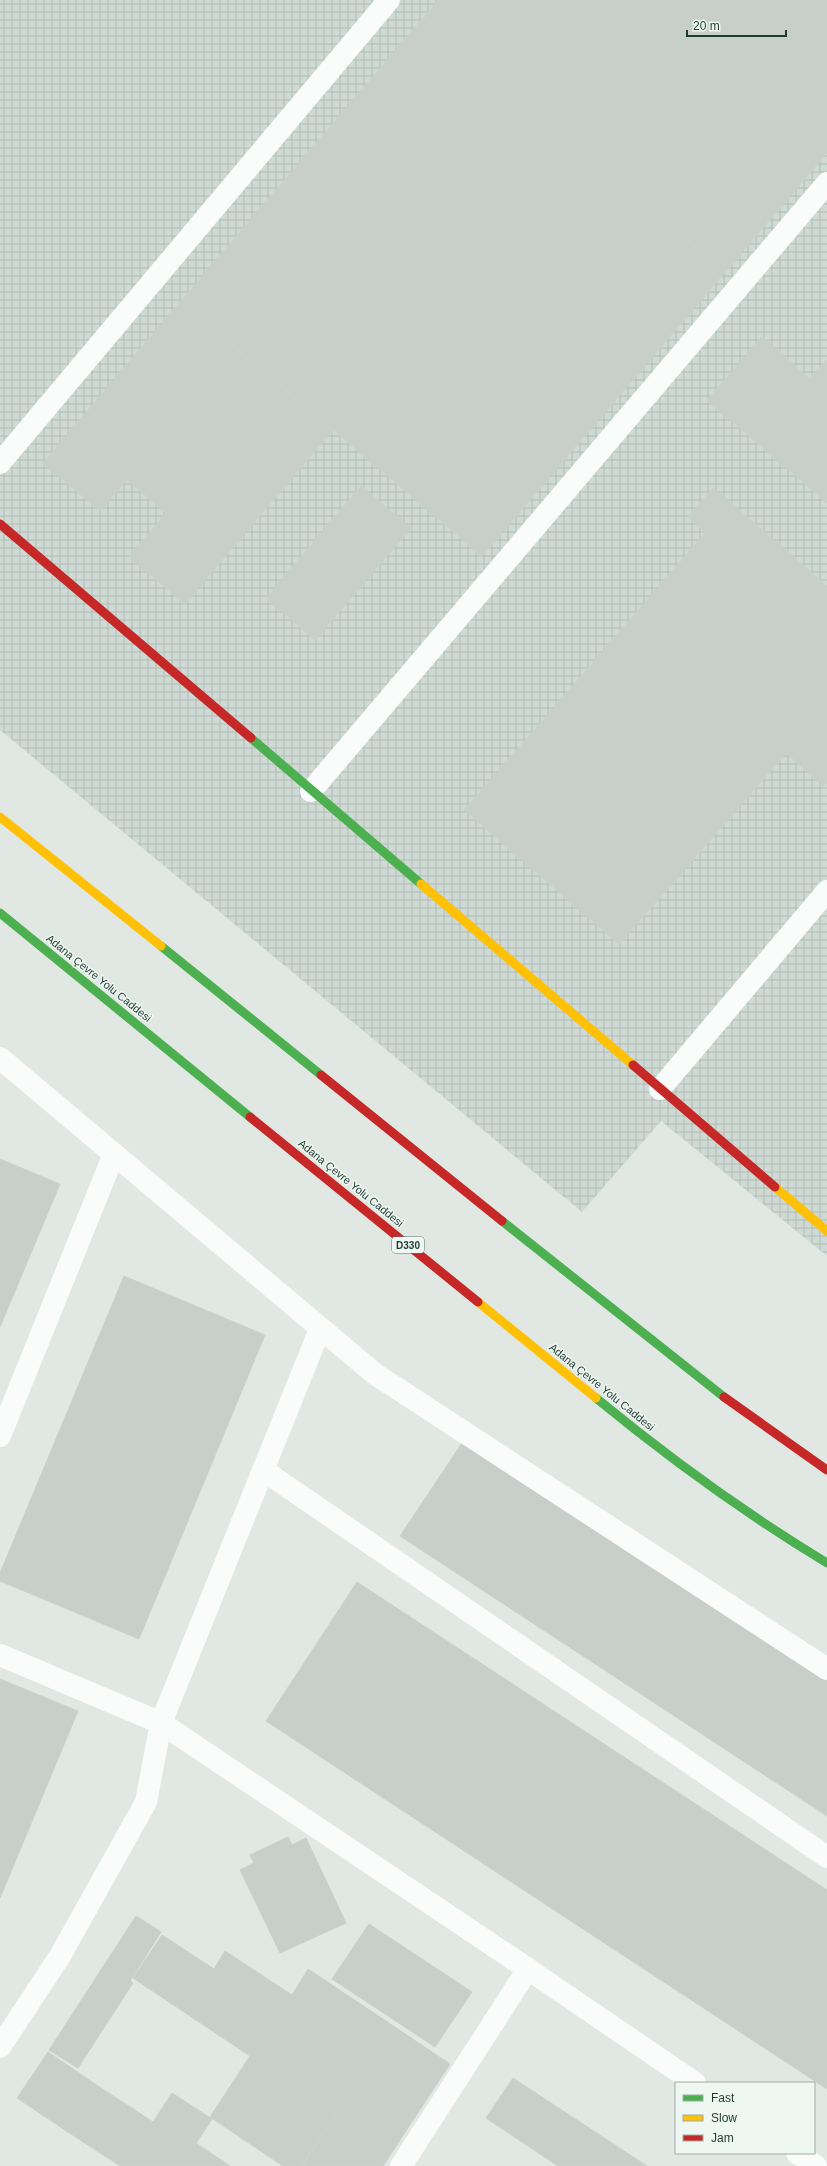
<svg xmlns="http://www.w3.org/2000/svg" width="827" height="2166" font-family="Arial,sans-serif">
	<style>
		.industrial { fill: url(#industrial-grid) }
		.building { fill: #c8cfcb; stroke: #cad1cd }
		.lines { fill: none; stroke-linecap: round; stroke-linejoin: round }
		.street { stroke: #fafcfb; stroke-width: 22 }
		.fast { stroke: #4caf50; stroke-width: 9 }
		.slow { stroke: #ffc107; stroke-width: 9 }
		.jam { stroke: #c62828; stroke-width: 9 }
		.labels { text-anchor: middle; stroke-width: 3; stroke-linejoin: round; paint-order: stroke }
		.shield { fill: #eef7f1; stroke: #5c7369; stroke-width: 1 }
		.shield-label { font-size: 10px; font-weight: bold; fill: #1e3b2f }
		.street-label { font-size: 11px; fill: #1e3b2f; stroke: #eef7f1 }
	</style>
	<defs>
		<pattern id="industrial-grid" width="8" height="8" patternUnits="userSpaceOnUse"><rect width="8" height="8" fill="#cedad3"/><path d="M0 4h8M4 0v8" fill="none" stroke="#b0bcb5"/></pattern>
	</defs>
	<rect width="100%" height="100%" fill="#e1e8e4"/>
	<polygon class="industrial" points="0,0 827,0 827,1256 661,1121 582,1212 0,730"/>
	<g class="building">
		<polygon points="438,0 721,0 588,156 424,17"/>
		<polygon points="721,0 827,0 827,36 667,223 588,156"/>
		<polygon points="424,17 725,272 482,556 181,301"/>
		<polygon points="827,36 827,153 725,272 667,223"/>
		<polygon points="181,301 238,350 100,511 43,463"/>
		<polygon points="762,337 810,379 827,360 827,503 707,400"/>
		<polygon points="238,350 333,430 222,560 127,480"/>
		<polygon points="361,486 411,528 315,640 266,598"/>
		<polygon points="713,488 731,503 706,532 688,517"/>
		<polygon points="731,503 827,586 827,706 692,861 537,727"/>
		<polygon points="166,513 222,560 185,604 129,557"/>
		<polygon points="827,706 827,783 824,786 786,753"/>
		<polygon points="537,727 692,861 619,944 464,810"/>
		<polygon points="0,1159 60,1184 0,1327"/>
		<polygon points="124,1276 265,1335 139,1639 0,1581 0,1573"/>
		<polygon points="464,1440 827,1677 827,1816 400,1536"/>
		<polygon points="357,1582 827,1890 827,2089 266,1721"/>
		<polygon points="0,1679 78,1711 0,1898"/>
		<polygon points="288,1837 292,1845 306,1838 346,1923 280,1953 240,1870 254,1863 250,1855"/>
		<polygon points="136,1916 161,1932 130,1981 133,1983 78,2068 49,2050"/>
		<polygon points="369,1924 472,1992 435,2047 332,1979"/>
		<polygon points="162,1935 214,1969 225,1951 292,1995 308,1969 395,2027 337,2114 133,1978"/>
		<polygon points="395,2027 450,2064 383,2166 302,2166"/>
		<polygon points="48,2052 104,2090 74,2136 17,2098"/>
		<polygon points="250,2056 337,2114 301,2166 283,2166 210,2117"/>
		<polygon points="513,2078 647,2166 558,2166 486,2118"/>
		<polygon points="104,2090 193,2148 181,2166 120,2166 74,2136"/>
		<polygon points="172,2093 212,2119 193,2148 153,2122"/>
		<polygon points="196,2143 230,2166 181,2166"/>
	</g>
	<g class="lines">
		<g class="street">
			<polyline points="0,463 389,0"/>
			<polyline points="311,791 827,183"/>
			<polyline points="0,1058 375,1374 827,1669"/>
			<polyline points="660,1089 827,891"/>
			<polyline points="0,1436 114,1154"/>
			<polyline points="263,1470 827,1857"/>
			<polyline points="0,1655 161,1723 528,1969 401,2166"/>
			<polyline points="528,1969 695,2083"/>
			<polyline points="0,2047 60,1956 146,1802 161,1723 320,1329"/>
			<polyline points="797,2153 816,2166"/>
		</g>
		<g class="fast">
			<polyline points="251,738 421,884"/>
			<polyline points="0,913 250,1117"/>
			<polyline points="161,946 321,1075"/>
			<polyline points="502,1221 724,1397"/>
			<path d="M596,1398C669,1458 746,1514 827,1563"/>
		</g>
		<g class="slow">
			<polyline points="0,817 161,946"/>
			<polyline points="421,884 633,1065"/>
			<polyline points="775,1187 827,1231"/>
			<polyline points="478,1302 596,1398"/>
		</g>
		<g class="jam">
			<polyline points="0,524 251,738"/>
			<polyline points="633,1065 775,1187"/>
			<polyline points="321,1075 502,1221"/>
			<polyline points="250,1117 478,1302"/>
			<polyline points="724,1397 827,1470"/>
		</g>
	</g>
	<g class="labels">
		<rect class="shield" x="392" y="1237" width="32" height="16" rx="3"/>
		<g class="shield-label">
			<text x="408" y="1249">D330</text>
		</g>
		<g class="street-label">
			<text transform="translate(99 978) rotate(39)" y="4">Adana Çevre Yolu Caddesi</text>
			<text transform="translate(351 1183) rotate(39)" y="4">Adana Çevre Yolu Caddesi</text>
			<text transform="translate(602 1387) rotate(39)" y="4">Adana Çevre Yolu Caddesi</text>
		</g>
	</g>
	<rect x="675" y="2082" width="140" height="72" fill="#eef7f1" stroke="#9baca3"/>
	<rect x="683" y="2095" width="20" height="6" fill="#4caf50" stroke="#9baca3"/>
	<text x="711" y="2102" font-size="12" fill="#1e3b2f">Fast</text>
	<rect x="683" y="2115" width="20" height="6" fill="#ffc107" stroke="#9baca3"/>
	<text x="711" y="2122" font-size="12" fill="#1e3b2f">Slow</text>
	<rect x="683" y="2135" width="20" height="6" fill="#c62828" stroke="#9baca3"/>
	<text x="711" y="2142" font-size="12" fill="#1e3b2f">Jam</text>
	<path d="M687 30v6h99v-6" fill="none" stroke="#1e3b2f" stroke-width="2"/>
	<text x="693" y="30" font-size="12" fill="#1e3b2f" stroke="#eef7f1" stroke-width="3" paint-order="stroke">20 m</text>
</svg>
